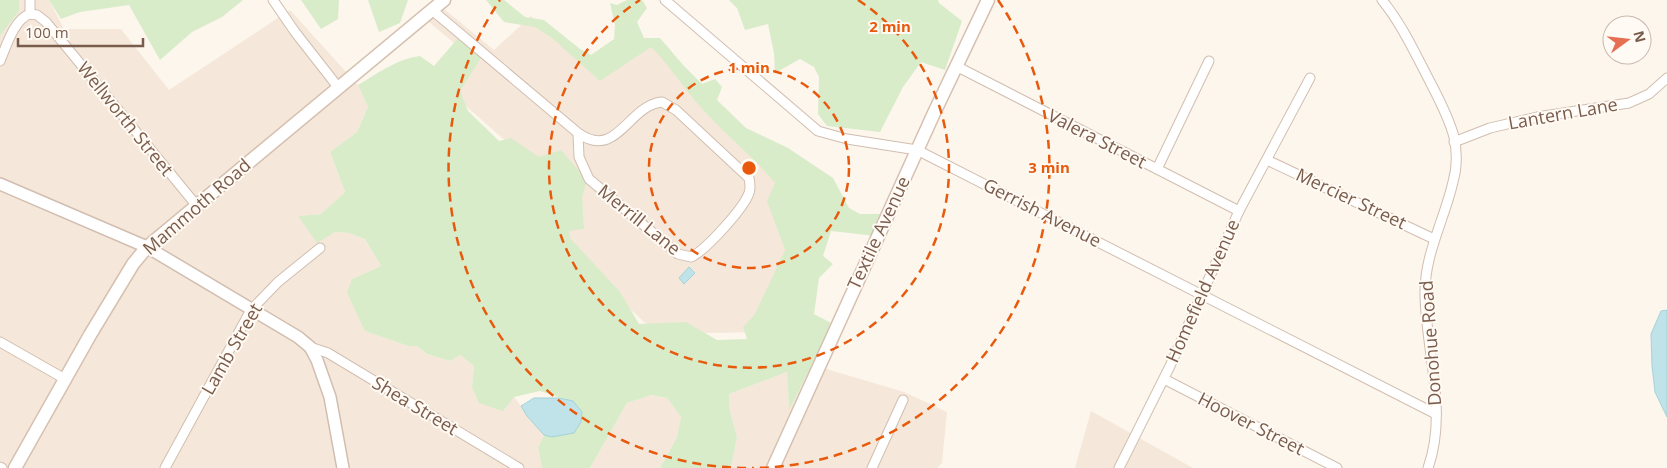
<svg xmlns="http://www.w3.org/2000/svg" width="1667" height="468" font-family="'Open Sans',sans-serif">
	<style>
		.residential { fill: #f5e8da }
		.green { fill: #d8ecc9 }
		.water { fill: #bfe3e8; stroke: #a5d3da }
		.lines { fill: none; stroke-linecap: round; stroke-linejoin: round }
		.minor-casing { stroke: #d1beb0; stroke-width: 11 }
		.tertiary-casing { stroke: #d1beb0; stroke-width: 14 }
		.secondary-casing { stroke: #d6c0b0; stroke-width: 15 }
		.minor { stroke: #fff; stroke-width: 9 }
		.tertiary { stroke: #fff; stroke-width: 11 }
		.secondary { stroke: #fff; stroke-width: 12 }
		.ring { fill: none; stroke: #e8590c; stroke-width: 2.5; stroke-dasharray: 9 6 }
		.labels { text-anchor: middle; stroke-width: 4; stroke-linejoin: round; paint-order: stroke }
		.street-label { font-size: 18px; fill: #7a5c4d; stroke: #fffaf3 }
		.centre { fill: #e8590c; stroke: #fffaf3; stroke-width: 2.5 }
		.ring-label { font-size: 15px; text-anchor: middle; font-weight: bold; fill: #e8590c; stroke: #fffaf3; stroke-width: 4; stroke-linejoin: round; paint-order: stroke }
	</style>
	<rect width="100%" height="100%" fill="#fdf6ec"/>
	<g class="residential">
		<polygon points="19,0 49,0 64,29 121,29 169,90 290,10 358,85 368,107 357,132 330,152 345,192 321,214 299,216 335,232 349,233 365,239 381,266 352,279 365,331 408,346 417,346 427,354 450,361 460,355 474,366 472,387 514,397 544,435 538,447 542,468 0,468 0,36 19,11"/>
		<polygon points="444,9 494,50 531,16 603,78 652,42 788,178 813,247 766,332 657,334 544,229 564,192 451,93 472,58 429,22"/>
		<polygon points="813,365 904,392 947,412 942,463 937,468 731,468 737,437 730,411 729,394 787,372 789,409"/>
		<polygon points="651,395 667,398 681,417 677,437 660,468 590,468 627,403"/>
		<polygon points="1091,411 1193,468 1075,468"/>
	</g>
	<g class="green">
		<polygon points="0,0 19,0 19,11 0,36"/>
		<polygon points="49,0 243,0 222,17 192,32 160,60 129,5 80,12 61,19"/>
		<polygon points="301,0 339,0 338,19 321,29"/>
		<polygon points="368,0 408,0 400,23 379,32"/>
		<path d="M486,0H504L525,17L544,20L580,49L591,55L614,39L615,25L610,3L617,5L627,0H642L647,8L637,22L644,38H660L684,66L702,84L715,79L722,87L717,100L746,128L788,148L833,178L849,208L860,214H883L876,236L831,231L823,256L833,264L819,278L814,314L833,324L789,410L787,372L729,394L730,411L737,437L731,468H660L677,437L681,417L667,398L651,395L627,403L590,468H542L538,447L544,435L552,437L573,402L540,391L514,397L503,411L479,403L472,387L474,366L460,355L450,361L427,354L417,346H408L365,331L347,293L352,279L381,266L365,239L349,233L335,232L317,243L298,216L321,214L345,192L330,152L357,132L368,107L358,85C378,73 397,59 420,56L434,66L459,37L481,58L460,91L468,111L499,141L511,138L539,157L561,150L587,180L582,198L584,229L569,231L570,238L620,292L639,324L686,322L717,340L747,339L743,327L755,314L785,250L767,201L775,183C751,154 721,131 697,103C681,85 669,64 651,47L600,81L552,38L535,27L504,22Z"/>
		<polygon points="729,0 938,0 939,3 962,21 945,70 921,62 903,87 880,132 827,126 818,114 819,77 814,67 800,59 775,73 774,53 768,24 745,30 737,8"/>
	</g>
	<g class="water">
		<polygon points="689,267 695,273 684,284 679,278"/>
		<polygon points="1667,310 1667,417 1655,392 1652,366 1651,334 1661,311"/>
		<polygon points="534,398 559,398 573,401 582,412 581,422 574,433 552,437 544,435 527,416 521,406"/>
	</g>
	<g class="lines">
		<defs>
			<g id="minor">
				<polyline points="30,0 30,14"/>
				<polyline points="273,0 295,32 338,87"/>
				<polyline points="665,0 818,131 847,139 917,150 1436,414"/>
				<path d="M1382,0C1400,22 1412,47 1425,72C1435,92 1448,114 1454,137C1457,151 1457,168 1453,182C1444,221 1424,255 1425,295C1426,353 1448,411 1428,468"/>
				<path d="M432,10L578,133L579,157L589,179L678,254L691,257C705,251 744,208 749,193C751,188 750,183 749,178L676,110L662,102C628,105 617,161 578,133"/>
				<polyline points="30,14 37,15 46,22 197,206"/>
				<path d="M0,61C6,47 14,19 30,14"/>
				<polyline points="956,66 1239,211"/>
				<polyline points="1454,142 1490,128 1537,117 1629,103 1649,94 1667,78"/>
				<polyline points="1267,160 1434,239"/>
				<polyline points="1157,169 1209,61"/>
				<polyline points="0,342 65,379"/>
				<polyline points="310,347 328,353 519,468"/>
				<polyline points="1164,379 1337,468"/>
				<polyline points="0,467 2,468"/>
				<polyline points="165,468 251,310 278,282 320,248"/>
				<polyline points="872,468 903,400"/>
				<polyline points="1119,468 1170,366 1239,211 1310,78"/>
			</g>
			<polyline id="tertiary" points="0,184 147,247 298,337 310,347 317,360 330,397 343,468"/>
			<g id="secondary">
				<polyline points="15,468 90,335 133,264 147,247 444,0"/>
				<polyline points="773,468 934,113 988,0"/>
			</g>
		</defs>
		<use href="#minor" class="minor-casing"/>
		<use href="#tertiary" class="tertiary-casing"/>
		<use href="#secondary" class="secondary-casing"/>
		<use href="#minor" class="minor"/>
		<use href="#tertiary" class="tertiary"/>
		<use href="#secondary" class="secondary"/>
	</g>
	<g class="ring">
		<circle cx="749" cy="168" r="100"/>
		<path d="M858 0A200 200 0 1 1 640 0"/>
		<path d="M746 468A300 300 0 0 1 500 0M998 0A300 300 0 0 1 752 468"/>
	</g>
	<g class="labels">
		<g class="street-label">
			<text transform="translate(1563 114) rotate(-10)" y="6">Lantern Lane</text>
			<text transform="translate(125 119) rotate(51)" y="6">Wellworth Street</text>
			<text transform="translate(1097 139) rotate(27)" y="6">Valera Street</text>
			<text transform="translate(1351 199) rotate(25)" y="6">Mercier Street</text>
			<text transform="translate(197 207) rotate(-41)" y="6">Mammoth Road</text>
			<text transform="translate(1042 213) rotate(27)" y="6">Gerrish Avenue</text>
			<text transform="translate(639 220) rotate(39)" y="6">Merrill Lane</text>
			<text transform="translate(879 233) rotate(-65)" y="6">Textile Avenue</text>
			<text transform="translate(1203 291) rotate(-66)" y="6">Homefield Avenue</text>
			<text transform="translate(1431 343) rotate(-94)" y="6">Donohue Road</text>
			<text transform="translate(232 349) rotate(-60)" y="6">Lamb Street</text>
			<text transform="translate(415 406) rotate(31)" y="6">Shea Street</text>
			<text transform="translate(1251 424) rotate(27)" y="6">Hoover Street</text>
		</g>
	</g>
	<circle cx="749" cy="168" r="8" class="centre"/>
	<g class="ring-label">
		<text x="890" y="32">2 min</text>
		<text x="749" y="73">1 min</text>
		<text x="1049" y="173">3 min</text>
	</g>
	<g transform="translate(1627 40) rotate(75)"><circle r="24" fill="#fffaf3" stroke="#cabbb1"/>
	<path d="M0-4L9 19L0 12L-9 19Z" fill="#e76f51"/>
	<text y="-8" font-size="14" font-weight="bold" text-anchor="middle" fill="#7a5c4d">N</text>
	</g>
	<path d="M18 38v8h125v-8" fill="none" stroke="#7a5c4d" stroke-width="2.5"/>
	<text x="25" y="38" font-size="15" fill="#7a5c4d" stroke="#fffaf3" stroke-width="4" paint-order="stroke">100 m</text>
</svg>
